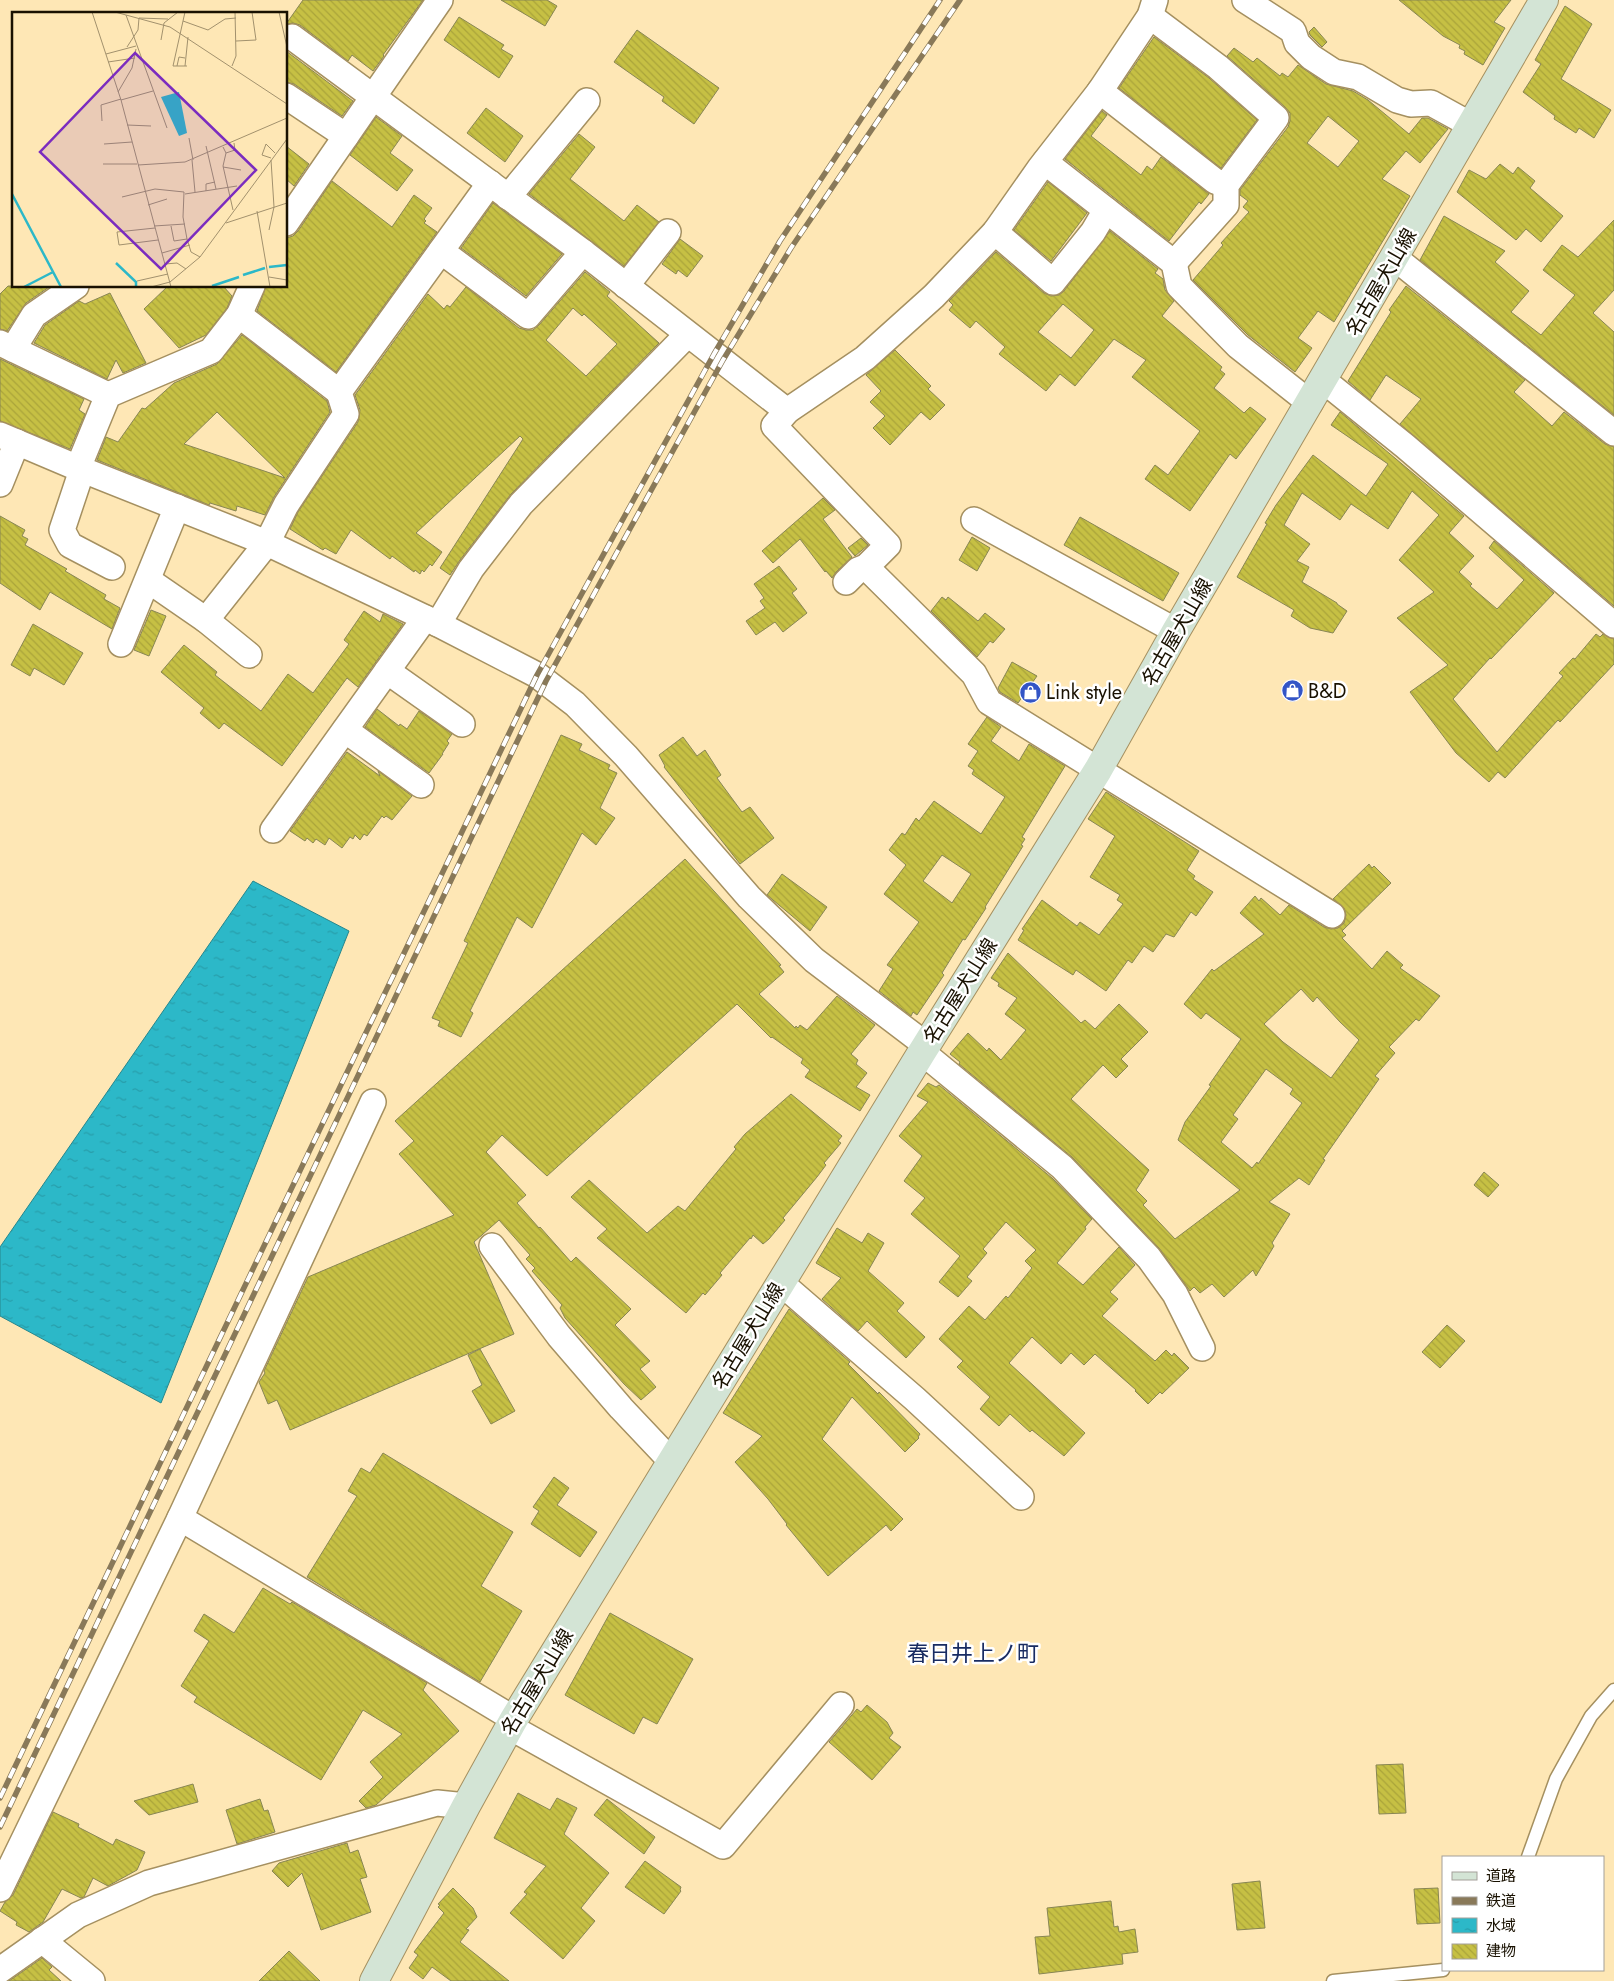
<svg xmlns="http://www.w3.org/2000/svg" width="1614" height="1981" font-family="Jost,'Noto Sans JP',sans-serif">
	<style>
		.water { fill: url(#water-ripples); stroke: #26868c }
		.building { fill: url(#building-back-hatch); stroke: #888654; fill-rule: evenodd }
		.lines { fill: none; stroke-linecap: round; stroke-linejoin: round }
		.lane-casing { stroke: #a59060; stroke-width: 15 }
		.street-casing { stroke: #a59060; stroke-width: 28 }
		.secondary-casing { stroke: #a59060; stroke-width: 30 }
		.lane { stroke: #fff; stroke-width: 12 }
		.street { stroke: #fff; stroke-width: 25 }
		.secondary { stroke: #d3e4d5; stroke-width: 28 }
		.rail-casing { stroke: #897959; stroke-width: 5.5 }
		.rail { stroke: #fff; stroke-width: 4; stroke-dasharray: 11; stroke-linecap: butt }
		.labels { text-anchor: middle; stroke-width: 5; stroke-linejoin: round; paint-order: stroke }
		.street-label { font-size: 20px; fill: #191101; stroke: #fff }
		.poi-label { font-size: 20px; fill: #191101; stroke: #fff; text-anchor: start }
		.quarter-label { font-size: 22px; fill: #192c62; stroke: #fff }
		.inset-river { fill: none; stroke: #2cb8c8; stroke-width: 2.5 }
		.inset-road { fill: none; stroke: #a2916d; stroke-width: 1 }
		.view { fill: #7b2cbf; fill-opacity: 0.15; stroke: #7b2cbf; stroke-width: 2.5 }
		.inset-edge { fill: none; stroke: #191101; stroke-width: 2.5 }
	</style>
	<defs>
		<pattern id="water-ripples" width="26" height="14" patternUnits="userSpaceOnUse" patternTransform="scale(1.25)"><rect width="26" height="14" fill="#2cb8c8"/><path d="M2 4q2-2 4 0t4 0M15 11q2-2 4 0t4 0" fill="none" stroke="#279daa"/></pattern>
		<pattern id="building-back-hatch" width="6" height="6" patternUnits="userSpaceOnUse" patternTransform="scale(1.25)"><rect width="6" height="6" fill="#c6c044"/><path d="M-1 5l2 2M0 0l6 6M5-1l2 2" fill="none" stroke="#aaa43a"/></pattern>
	</defs>
	<rect width="100%" height="100%" fill="#fee7b5"/>
	<polygon class="water" points="253,881 349,931 161,1403 0,1316 0,1247"/>
	<g class="building">
		<polygon points="303,0 423,0 383,55 384,56 373,71 352,55 348,61 300,25 293,23 286,24"/>
		<polygon points="501,0 547,0 557,6 545,26"/>
		<polygon points="1399,0 1511,0 1494,22 1505,28 1483,65 1464,54 1465,51 1459,48 1460,45 1443,36"/>
		<polygon points="1565,6 1592,24 1561,79 1611,110 1594,138 1579,128 1576,133 1554,119 1555,116 1523,92 1541,64 1535,60"/>
		<polygon points="459,17 504,45 501,49 513,56 499,78 444,40"/>
		<polygon points="1314,27 1327,42 1322,47 1310,35 1309,32"/>
		<polygon points="637,30 719,88 694,124 662,101 664,97 614,62"/>
		<polygon points="1154,37 1209,78 1257,120 1221,168 1119,88"/>
		<path d="M1234,48L1253,62L1257,58L1280,76L1282,73L1288,77L1298,65L1326,84L1353,91L1368,100L1409,134L1422,118H1428L1448,129L1420,163L1406,151L1382,179L1410,196L1334,322L1318,311L1298,338L1312,348L1295,372L1248,335L1193,280L1223,245L1221,243L1249,212L1243,207L1248,201L1240,195V190L1288,127L1290,121V113L1285,107L1227,56ZM1328,116L1359,141L1338,167L1307,143Z"/>
		<polygon points="286,51 353,101 342,116 294,84 286,82"/>
		<polygon points="486,108 523,136 505,162 467,133"/>
		<polygon points="1102,111 1107,115 1091,136 1141,175 1147,166 1152,170 1161,157 1209,194 1201,204 1199,202 1169,241 1065,159"/>
		<polygon points="376,117 402,136 390,153 413,170 397,191 350,155"/>
		<polygon points="579,134 595,147 570,179 624,221 637,205 659,222 624,266 529,194"/>
		<polygon points="286,146 309,164 294,186 286,179"/>
		<polygon points="1500,164 1513,174 1518,167 1535,181 1530,188 1563,216 1541,242 1526,229 1516,240 1457,192 1469,170 1486,179"/>
		<polygon points="332,181 392,227 414,195 432,208 424,219 426,221 424,223 437,232 336,372 257,311 266,286 286,286 286,238 293,236 298,231"/>
		<polygon points="1048,182 1087,213 1051,261 1014,230"/>
		<polygon points="493,203 562,254 526,296 461,248"/>
		<polygon points="1444,216 1505,251 1495,262 1529,291 1511,312 1541,335 1575,295 1543,270 1562,245 1578,257 1614,220 1614,290 1593,313 1614,332 1614,415 1420,260"/>
		<path d="M1110,231L1158,269L1155,273L1163,279L1165,290L1174,301L1162,316L1222,367L1220,370L1225,374L1214,388L1244,413L1250,407L1266,419L1236,459L1230,454L1190,511L1145,479L1155,465L1168,475L1200,431L1132,377L1146,360L1114,339L1075,386L1060,374L1046,391L999,354L1005,347L976,321L970,328L949,310L953,305L949,301L996,252L1044,293L1051,296L1059,295L1064,291ZM1063,304L1094,330L1071,358L1038,332Z"/>
		<polygon points="680,239 703,256 687,277 678,270 676,274 662,264"/>
		<path d="M585,272L610,292L607,296L659,343L511,494L460,560L450,575L440,568L523,439L520,436L416,533L442,552L432,566L430,564L424,572L422,570L420,574L415,570L414,572L392,556L390,559L351,530L336,554L325,548L323,550L290,529L298,512L358,422L360,410L355,395L428,294L444,309L447,305L450,307L466,287L519,328L526,330H533L539,325ZM573,308L582,316L584,314L617,344L586,376L546,340Z"/>
		<polygon points="8,286 49,287 26,303 7,331 0,329 0,294"/>
		<polygon points="168,286 223,286 232,296 227,308 206,335 179,348 144,309"/>
		<polygon points="1406,286 1525,380 1514,392 1552,426 1564,412 1605,444 1614,447 1614,606 1400,424 1421,399 1386,375 1370,400 1348,381 1391,312 1389,310"/>
		<polygon points="110,293 146,363 123,373 116,360 107,379 34,343 45,325 79,301 85,304"/>
		<path d="M242,335L327,401L330,412L274,497L265,515L237,506L236,511L210,503L209,505L97,460L106,437L118,442L142,408L145,409L174,383L217,364ZM217,412L285,478L184,444Z"/>
		<polygon points="895,350 931,386 928,389 945,405 930,420 921,412 890,445 873,428 885,416 870,402 881,391 866,375"/>
		<polygon points="0,359 84,399 79,410 85,414 70,449 0,421"/>
		<polygon points="1340,412 1464,516 1449,533 1474,556 1459,572 1472,584 1470,586 1497,609 1524,580 1489,548 1494,541 1554,593 1491,659 1490,658 1453,699 1497,752 1563,676 1559,673 1573,658 1575,659 1596,634 1600,637 1603,634 1614,639 1614,664 1560,722 1558,720 1505,778 1498,772 1489,782 1456,753 1410,692 1448,665 1397,618 1434,592 1399,560 1439,515 1412,491 1388,529 1351,504 1340,520 1302,493 1284,525 1310,544 1297,561 1309,567 1302,582 1337,603 1337,604 1347,611 1333,633 1310,628 1291,616 1294,610 1237,577 1267,524 1265,523 1276,505 1313,455 1366,496 1388,464 1331,425"/>
		<polygon points="823,498 835,510 823,519 852,557 836,572 832,578 826,571 825,572 800,539 773,563 762,551"/>
		<polygon points="0,516 25,530 22,536 28,539 25,545 67,569 65,571 106,595 104,599 120,608 112,629 50,592 40,610 0,583"/>
		<polygon points="1080,517 1179,573 1163,601 1064,545"/>
		<polygon points="972,537 990,548 977,571 959,560"/>
		<polygon points="861,538 868,545 855,556 848,548"/>
		<polygon points="779,566 797,589 792,593 807,613 783,632 775,622 756,635 746,621 765,608 760,601 764,598 754,584"/>
		<polygon points="942,597 946,600 948,597 978,621 985,613 1005,629 993,643 990,641 977,657 931,611"/>
		<polygon points="151,610 166,616 149,656 134,650"/>
		<polygon points="364,611 380,622 383,614 403,624 358,687 347,678 282,766 224,723 219,729 200,713 204,708 161,672 184,645 217,672 215,675 261,711 288,674 313,693 349,644 344,640"/>
		<polygon points="33,624 83,653 64,685 34,668 30,676 11,665"/>
		<polygon points="1012,662 1037,676 1018,703 1000,692 998,688"/>
		<polygon points="377,709 399,726 400,724 407,729 419,711 452,734 447,741 449,743 442,754 443,754 429,773 365,727"/>
		<path d="M987,717L1001,727L991,741L1019,761L1029,744L1065,766L1022,837L1025,839L1021,845L1023,846L985,907L986,908L965,940L963,939L942,973L944,975L917,1015L913,1012L911,1016L879,991L893,969L887,965L919,922L884,894L906,865L889,850L902,833L905,835L916,818L919,821L934,801L981,834L1005,797L972,774L974,770L968,766L978,751L968,744ZM942,855L971,874L952,903L923,881Z"/>
		<polygon points="561,735 582,744 579,750 610,765 608,769 617,773 600,808 615,818 596,845 582,833 532,928 517,917 470,1011 473,1013 461,1037 438,1026 440,1021 432,1018 468,943 464,941"/>
		<polygon points="683,737 697,756 705,750 721,775 717,778 742,812 750,807 774,838 740,864 664,767 665,766 659,755"/>
		<polygon points="347,752 380,776 378,771 412,796 392,820 386,816 384,818 382,816 367,836 364,834 360,840 355,835 353,839 350,837 342,848 329,838 325,845 316,839 313,843 307,838 305,841 290,831"/>
		<polygon points="1106,792 1199,851 1187,870 1195,876 1193,879 1213,892 1196,916 1191,912 1174,937 1166,934 1153,952 1144,946 1132,963 1128,960 1106,991 1076,970 1073,975 1018,940 1024,930 1022,929 1042,900 1077,926 1080,922 1099,935 1123,904 1117,900 1120,895 1090,877 1115,836 1088,819"/>
		<polygon points="685,859 781,965 779,966 784,972 759,994 795,1028 796,1026 798,1028 800,1025 807,1030 837,996 875,1025 851,1054 858,1060 856,1064 867,1073 856,1087 870,1095 860,1111 805,1077 810,1070 801,1063 803,1059 772,1037 771,1038 737,1004 547,1176 502,1135 486,1152 526,1195 517,1203 539,1228 540,1227 571,1262 576,1257 631,1309 615,1325 650,1361 640,1369 656,1387 641,1400 624,1384 565,1318 560,1308 562,1305 532,1271 535,1268 526,1259 530,1255 499,1220 474,1242 514,1334 290,1430 277,1400 268,1404 259,1382 265,1373 264,1371 308,1277 454,1215 399,1154 414,1141 395,1121"/>
		<path d="M1369,864L1372,868L1374,866L1391,883L1342,931L1346,935L1342,938L1372,969L1387,951L1403,965L1400,968L1440,996L1419,1021L1416,1019L1389,1047L1395,1053L1375,1076L1379,1079L1323,1159L1325,1160L1309,1185L1299,1178L1269,1202L1290,1214L1272,1243L1274,1246L1256,1276L1253,1270L1224,1297L1212,1284L1200,1293L1194,1287L1190,1291L1159,1248L1072,1157L959,1064L960,1062L950,1054L968,1033L987,1051L989,1048L1001,1060L1026,1030L1005,1014L1017,998L998,986L999,983L991,978L1008,953L1081,1023L1085,1020L1095,1029L1119,1004L1148,1032L1121,1059L1128,1066L1116,1078L1103,1065L1071,1099L1149,1170L1136,1190L1147,1201L1143,1205L1175,1239L1240,1190L1178,1140L1185,1122L1211,1086L1209,1085L1241,1039L1206,1013L1201,1019L1184,1004L1212,969L1214,971L1264,934L1240,913L1255,896L1259,901L1261,898L1280,915L1289,905L1324,927L1331,929L1338,928L1344,923L1346,915L1344,908L1333,899ZM1301,989L1313,1002L1317,997L1340,1022L1359,1040L1331,1078L1283,1042L1264,1024ZM1266,1069L1293,1089L1290,1094L1302,1103L1258,1164L1257,1162L1252,1168L1221,1142L1238,1119L1233,1115Z"/>
		<polygon points="782,874 827,907 810,931 767,895"/>
		<polygon points="928,1083 936,1087 939,1085 1052,1178 1092,1219 1085,1227 1086,1229 1057,1263 1083,1285 1119,1247 1135,1265 1110,1292 1118,1299 1102,1316 1155,1361 1166,1350 1172,1356 1174,1353 1189,1368 1162,1394 1160,1392 1148,1404 1135,1391 1136,1390 1095,1354 1084,1365 1071,1353 1061,1364 1032,1337 1009,1363 1085,1433 1064,1456 1032,1430 1030,1432 1010,1414 999,1426 980,1409 990,1397 957,1367 963,1361 939,1339 969,1306 985,1320 1006,1296 1008,1298 1032,1268 1025,1261 1036,1250 1006,1222 983,1249 987,1253 967,1277 972,1281 958,1297 939,1282 960,1256 911,1214 925,1198 904,1181 922,1156 899,1136 928,1102 917,1096"/>
		<polygon points="791,1094 842,1136 838,1141 841,1143 824,1163 826,1165 817,1177 783,1218 785,1220 769,1239 763,1244 753,1235 751,1239 750,1238 720,1273 722,1275 705,1295 703,1293 686,1313 597,1238 607,1229 571,1197 589,1180 647,1233 678,1206 685,1211 736,1149 734,1147 745,1134"/>
		<polygon points="1484,1172 1499,1185 1488,1197 1474,1185"/>
		<polygon points="837,1228 862,1243 868,1233 884,1243 868,1271 904,1303 897,1311 925,1337 906,1358 867,1321 858,1331 822,1299 841,1278 816,1263"/>
		<polygon points="789,1309 850,1362 848,1364 878,1394 879,1392 920,1434 918,1437 919,1438 905,1452 852,1397 822,1439 903,1519 891,1531 886,1525 828,1576 786,1525 787,1524 768,1499 735,1462 762,1436 723,1413"/>
		<polygon points="1447,1325 1465,1341 1440,1368 1422,1352"/>
		<polygon points="480,1349 515,1411 491,1424 472,1391 482,1385 468,1355"/>
		<polygon points="383,1453 513,1532 481,1586 522,1611 480,1682 307,1577 357,1496 348,1491 361,1468 370,1473"/>
		<polygon points="554,1477 569,1488 557,1505 597,1532 580,1557 531,1524 539,1511 533,1507"/>
		<polygon points="263,1588 290,1604 292,1602 427,1683 423,1690 459,1731 376,1805 366,1808 359,1801 383,1777 370,1762 402,1734 363,1710 321,1780 194,1702 197,1697 181,1686 209,1641 194,1631 204,1614 234,1633"/>
		<polygon points="610,1613 693,1659 657,1724 643,1717 634,1734 565,1695"/>
		<polygon points="867,1705 887,1722 893,1733 889,1738 901,1747 872,1780 829,1742 857,1709 861,1712"/>
		<polygon points="1403,1764 1406,1813 1379,1814 1376,1765"/>
		<polygon points="193,1784 198,1802 149,1815 134,1801"/>
		<polygon points="518,1793 550,1810 557,1798 577,1808 564,1834 609,1873 581,1908 595,1921 563,1959 510,1913 527,1894 524,1892 546,1866 494,1838"/>
		<polygon points="260,1799 264,1811 268,1810 275,1832 237,1844 226,1810"/>
		<polygon points="607,1799 655,1837 644,1854 594,1815"/>
		<polygon points="53,1812 79,1824 78,1827 113,1845 116,1839 145,1852 137,1870 108,1886 93,1878 84,1897 81,1898 62,1889 43,1922 29,1932 16,1925 17,1922 0,1911 5,1902 13,1895"/>
		<polygon points="347,1843 350,1853 358,1850 367,1877 360,1879 371,1912 321,1930 302,1873 288,1887 272,1871 279,1863"/>
		<polygon points="645,1861 681,1887 680,1890 681,1891 664,1914 625,1887"/>
		<polygon points="1260,1881 1265,1928 1237,1930 1232,1884"/>
		<polygon points="453,1888 473,1908 477,1917 466,1929 469,1930 460,1942 509,1981 451,1981 432,1967 423,1979 409,1968 418,1955 414,1952 444,1913 438,1907 440,1905 438,1904"/>
		<polygon points="1438,1888 1440,1923 1417,1924 1414,1889"/>
		<polygon points="1111,1901 1114,1927 1118,1926 1119,1932 1135,1929 1138,1952 1122,1954 1123,1964 1039,1974 1035,1937 1050,1936 1047,1908"/>
		<polygon points="289,1951 320,1981 259,1981"/>
		<polygon points="42,1958 52,1967 49,1970 61,1981 9,1981"/>
	</g>
	<g class="lines">
		<defs>
			<g id="lane">
				<polyline points="1528,1857 1556,1779 1591,1716 1614,1690"/>
				<polyline points="1333,1981 1443,1970"/>
			</g>
			<g id="street">
				<polyline points="1155,0 1150,16 1100,91 1040,168 995,232 934,296 865,358 787,411 774,426 888,545 866,567 974,674 989,702 1332,915"/>
				<polyline points="1245,0 1293,31 1297,43 1311,57 1334,72 1358,77 1397,100 1411,104 1431,103 1471,125"/>
				<polyline points="1150,16 1218,67 1276,118 1226,185 1226,205 1174,263"/>
				<polyline points="292,37 583,252 787,411"/>
				<polyline points="1100,91 1215,181 1226,185"/>
				<polyline points="286,96 346,136"/>
				<polyline points="1045,162 1174,263 1179,286 1238,346 1310,403"/>
				<polyline points="508,197 587,101"/>
				<polyline points="286,223 440,0"/>
				<polyline points="995,232 1053,282 1093,232 1106,210"/>
				<polyline points="441,251 528,316 583,252"/>
				<polyline points="1395,258 1614,433"/>
				<polyline points="626,286 668,232"/>
				<polyline points="239,315 339,392"/>
				<polyline points="0,343 108,395"/>
				<polyline points="13,349 34,315 76,286"/>
				<polyline points="1323,380 1405,446 1614,625"/>
				<polyline points="0,435 78,468 267,543 438,624 537,675 575,704 626,756 749,897 814,960 926,1045"/>
				<polyline points="78,468 108,395 211,351 239,315 252,286"/>
				<polyline points="82,470 62,530 70,545 112,567"/>
				<polyline points="0,484 17,442"/>
				<polyline points="974,520 1176,631"/>
				<polyline points="148,580 206,620 249,655"/>
				<polyline points="846,582 858,570 866,567"/>
				<polyline points="206,620 267,543 286,505 346,414 339,392 490,183"/>
				<polyline points="438,624 471,569 521,504 687,335"/>
				<polyline points="121,644 177,507"/>
				<polyline points="387,671 462,724"/>
				<polyline points="345,730 421,785"/>
				<polyline points="273,830 425,618"/>
				<polyline points="922,1052 1062,1167 1149,1258 1175,1294 1202,1348"/>
				<polyline points="492,1246 559,1336 621,1408 672,1462"/>
				<polyline points="781,1283 915,1399 1021,1497"/>
				<polyline points="180,1518 514,1719"/>
				<polyline points="510,1727 723,1846 841,1705"/>
				<polyline points="0,1889 180,1518 373,1102"/>
				<polyline points="42,1940 92,1981"/>
				<polyline points="0,1970 78,1915 149,1883 437,1803 466,1806"/>
			</g>
			<polyline id="secondary" points="374,1981 466,1806 514,1719 922,1052 1098,770 1176,631 1544,0"/>
		</defs>
		<use href="#lane" class="lane-casing"/>
		<use href="#street" class="street-casing"/>
		<use href="#secondary" class="secondary-casing"/>
		<use href="#lane" class="lane"/>
		<use href="#street" class="street"/>
		<use href="#secondary" class="secondary"/>
		<defs>
			<g id="rail">
				<polyline points="0,1798 537,675 714,354 780,241 940,0"/>
				<polyline points="0,1827 546,681 723,360 791,248 960,0"/>
			</g>
		</defs>
		<use href="#rail" class="rail-casing"/>
		<use href="#rail" class="rail"/>
	</g>
	<defs>
		<symbol id="shop-disc" viewBox="-11 -11 22 22"><circle r="9.5" fill="#3355c6" stroke="#fff"/><path d="M-5-2.5h2.3a2.7 3.5 0 0 1 5.4 0H5L5.5 6h-11ZM-1.5-2.5h3a1.5 2.3 0 0 0-3 0Z" fill="#fff"/></symbol>
	</defs>
	<g fill-rule="evenodd">
		<use href="#shop-disc" x="1280" y="678" width="25" height="25"/>
		<use href="#shop-disc" x="1018" y="680" width="25" height="25"/>
	</g>
	<g class="labels">
		<g class="street-label">
			<text transform="translate(1381 282) rotate(-60)" y="7">名古屋犬山線</text>
			<text transform="translate(1177 632) rotate(-60)" y="7">名古屋犬山線</text>
			<text transform="translate(960 991) rotate(-58)" y="7">名古屋犬山線</text>
			<text transform="translate(748 1336) rotate(-59)" y="7">名古屋犬山線</text>
			<text transform="translate(537 1682) rotate(-59)" y="7">名古屋犬山線</text>
		</g>
		<g class="poi-label">
			<text x="1308" y="698">B&amp;D</text>
			<text x="1046" y="699">Link style</text>
		</g>
		<g class="quarter-label">
			<text x="973" y="1661">春日井上ノ町</text>
		</g>
	</g>
	<g transform="translate(12 12)">
		<rect width="275" height="275" fill="#fee7b5"/>
		<path d="M167,80L175,121L167,124L149,85Z" fill="#2cb8c8"/>
		<path class="inset-river" d="M0,182L49,275M104,251L124,270V275M257,255L275,253M231,263L253,256M200,274L227,265M12,275L41,260"/>
		<path class="inset-road" d="M80,0L109,88L159,275M103,0L158,15L275,92M173,0L161,54H175M267,0L275,35M114,3L155,116M171,9L196,18L213,7L224,6M149,28L152,11L166,0M224,29L244,28L240,0M115,35L126,18L127,6L156,7M94,42L124,34M96,50L123,46M165,54L167,45L173,46M173,54L176,25M220,54L224,44L223,0M106,80L120,56L124,37M109,88L141,79M90,109L89,93L109,87M115,113L139,114M177,126L181,148M92,132L120,130M194,134L204,177M211,135L214,141L211,154L221,198M214,141L223,138L222,131M259,146L250,143L254,132L263,141M180,148L183,180M91,152H125M126,153L173,150L275,106M211,155L229,158M194,179V172L203,170M173,182L225,174M110,185L143,177L172,180L171,205L175,227L179,240L188,245M136,193L155,187M245,199L258,275M214,211L275,191M142,214L173,212M159,214L162,229L175,227M143,216L105,220L107,233L146,228M257,218L262,195L259,148M150,241L178,233M153,252L165,251L174,257M257,265L275,268M125,269L156,262M158,270L188,245L275,127M139,275L158,270"/>
		<path class="view" d="M123,41L244,158L149,257L28,140Z"/>
		<rect width="275" height="275" class="inset-edge"/>
	</g>
	<rect x="1442" y="1856" width="162" height="115" fill="#ffffff" stroke="#a3a099"/>
	<rect x="1452" y="1872" width="25" height="8" fill="#d3e4d5" stroke="#a3a099"/>
	<text x="1486" y="1881" font-size="15" fill="#191101">道路</text>
	<rect x="1452" y="1897" width="25" height="8" fill="#897959" stroke="#a3a099"/>
	<text x="1486" y="1906" font-size="15" fill="#191101">鉄道</text>
	<rect x="1452" y="1918" width="25" height="15" fill="url(#water-ripples)" stroke="#a3a099"/>
	<text x="1486" y="1931" font-size="15" fill="#191101">水域</text>
	<rect x="1452" y="1944" width="25" height="15" fill="url(#building-back-hatch)" stroke="#a3a099"/>
	<text x="1486" y="1956" font-size="15" fill="#191101">建物</text>
</svg>
